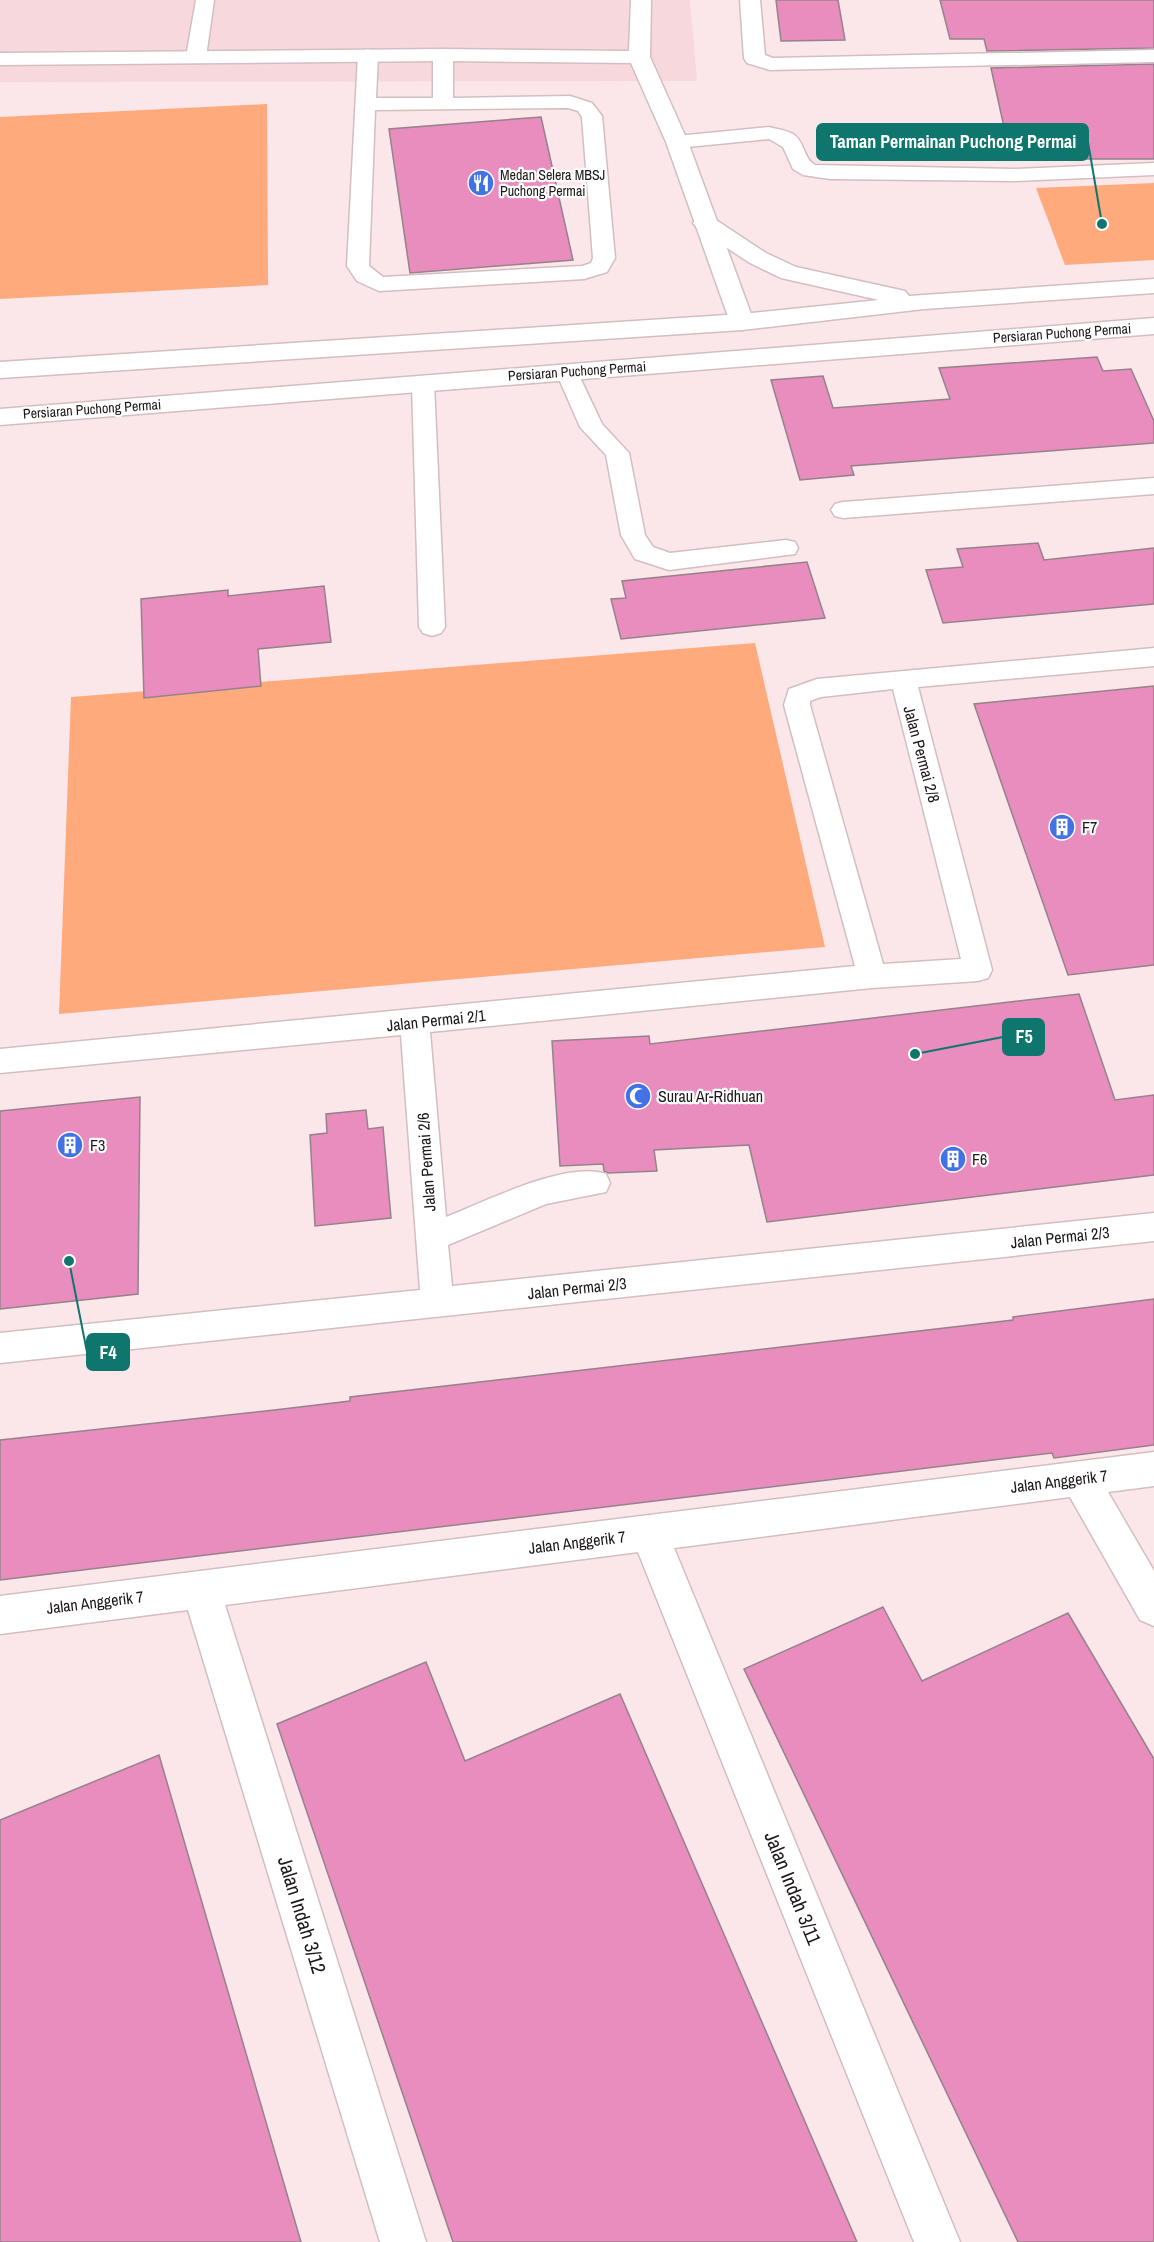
<svg xmlns="http://www.w3.org/2000/svg" width="1154" height="2242" font-family="'Archivo Narrow',sans-serif">
	<style>
		.built { fill: #f7d9dd }
		.green { fill: #ffaa7c }
		.building { fill: #e98cbe; stroke: #94838b; stroke-width: 1.5 }
		.lines { fill: none; stroke-linecap: round; stroke-linejoin: round }
		.lane-casing { stroke: #d3bec1; stroke-width: 3 }
		.street-casing { stroke: #d3bec1; stroke-width: 3 }
		.secondary-casing { stroke: #d3bec1; stroke-width: 3 }
		.lane { fill: #fff; fill-rule: evenodd }
		.street { fill: #fff; fill-rule: evenodd }
		.secondary { fill: #fff; fill-rule: evenodd }
		.labels { text-anchor: middle; stroke-width: 4.5; stroke-linejoin: round; paint-order: stroke }
		.far-poi-label { font-size: 14px; fill: #1e1718; stroke: #fff; text-anchor: start }
		.far-street-label { font-size: 14px; fill: #1e1718; stroke: #fff }
		.street-label { font-size: 16px; fill: #1e1718; stroke: #fff }
		.poi-label { font-size: 16px; fill: #1e1718; stroke: #fff; text-anchor: start }
		.near-street-label { font-size: 20px; fill: #1e1718; stroke: #fff }
		.leader { fill: none; stroke: #0f766e; stroke-width: 2 }
		.callout-dot { fill: #0f766e; stroke: #fff; stroke-width: 2 }
		.callout { fill: #0f766e; stroke: #0f766e; stroke-width: 2 }
		.callout-label { font-size: 18px; text-anchor: middle; font-weight: bold; fill: #fff }
	</style>
	<rect width="100%" height="100%" fill="#fbe6e9"/>
	<polygon class="built" points="0,0 690,0 697,81 0,82"/>
	<g class="green">
		<polygon points="267,104 268,285 0,299 0,117"/>
		<polygon points="1154,183 1154,260 1065,265 1036,188"/>
		<polygon points="755,643 825,947 59,1014 71,697"/>
	</g>
	<g class="building">
		<polygon points="776,0 838,0 845,40 781,41"/>
		<polygon points="940,0 1154,0 1154,48 987,51 984,39 950,39"/>
		<polygon points="1154,64 1154,159 1011,159 991,68"/>
		<polygon points="541,117 573,260 410,273 389,129"/>
		<polygon points="1097,357 1103,371 1131,369 1154,421 1154,443 851,466 854,475 800,480 771,380 823,376 833,408 950,399 939,368"/>
		<polygon points="1038,543 1044,560 1154,548 1154,604 943,623 926,570 963,567 957,549"/>
		<polygon points="807,562 825,618 621,639 611,599 626,598 622,581"/>
		<polygon points="324,586 331,642 258,649 261,686 144,698 141,599 228,590 228,596"/>
		<polygon points="1154,686 1154,965 1068,975 974,704"/>
		<polygon points="1079,994 1115,1100 1154,1095 1154,1175 767,1222 749,1145 654,1150 657,1171 608,1173 604,1171 603,1164 560,1166 552,1041 649,1036 650,1044"/>
		<polygon points="140,1097 138,1294 0,1309 0,1111"/>
		<polygon points="366,1110 368,1129 383,1127 391,1218 315,1226 310,1135 327,1133 326,1114"/>
		<polygon points="1154,1299 1154,1445 1054,1458 1052,1453 0,1580 0,1440 283,1409 350,1401 350,1397 1013,1320 1013,1317"/>
		<polygon points="883,1607 922,1681 1068,1613 1154,1759 1154,2242 1018,2242 744,1669"/>
		<polygon points="426,1662 465,1761 620,1694 857,2242 453,2242 277,1724"/>
		<polygon points="159,1755 301,2242 0,2242 0,1820"/>
	</g>
	<g class="lines">
		<defs>
			<g id="lane">
				<polygon points="196,0 214,0 206,57 196,63 186,57"/>
				<path d="M368,49L378,55L376,98H433V55L443,49L453,55V98L570,96L592,103L602,116L615,258L607,272L584,279L379,291L357,281L347,266L358,55ZM568,108L578,111L582,117L593,258L591,263L582,266L383,277L369,266L375,110Z"/>
				<path d="M769,127C776,129 786,130 793,134C805,142 803,158 815,165L1015,169L1154,163V175L1015,181L830,179L803,175L793,169L783,147L769,139L677,148L670,146L667,142L670,138L677,136Z"/>
				<polygon points="567,365 575,367 602,424 629,453 645,535 653,547 670,553 786,540 795,542 798,548 795,554 669,570 635,559 621,535 606,455 580,427 556,372 559,367"/>
				<polygon points="423,377 431,379 434,384 445,627 441,633 432,636 423,633 419,627 412,384 415,379"/>
				<polygon points="1154,478 1154,494 843,518 835,516 831,510 835,504 843,502"/>
				<path d="M1154,648V666L918,687L992,970L988,978L978,981L872,988L430,1032L446,1217C484,1202 567,1160 606,1174L610,1183L606,1192L546,1204L448,1245L452,1286L1154,1213V1241L0,1363V1333L420,1290L401,1035L0,1073V1049L855,966L784,705L789,689L817,679ZM893,689L961,959L883,964L810,705V701L821,697Z"/>
			</g>
			<g id="street">
				<polygon points="631,0 651,0 650,57 688,142 754,322 751,327 742,330 733,327 730,322 666,142 631,63 443,61 0,65 0,53 443,49 629,51"/>
				<polygon points="740,0 760,0 765,55 773,58 1154,50 1154,62 770,70 747,63 744,58"/>
				<polygon points="1154,1452 1154,1486 1108,1492 1154,1571 1154,1626 1140,1620 1070,1497 674,1548 960,2242 914,2242 638,1552 225,1605 426,2242 380,2242 188,1610 0,1634 0,1596"/>
			</g>
			<g id="secondary">
				<polygon points="705,216 713,218 766,253 796,267 905,291 909,296 1154,279 1154,293 924,309 742,330 0,378 0,362 742,314 879,300 781,278 750,263 697,228 693,223 697,218"/>
				<polygon points="1154,318 1154,334 0,425 0,409"/>
			</g>
		</defs>
		<use href="#lane" class="lane-casing"/>
		<use href="#street" class="street-casing"/>
		<use href="#secondary" class="secondary-casing"/>
		<use href="#lane" class="lane"/>
		<use href="#street" class="street"/>
		<use href="#secondary" class="secondary"/>
	</g>
	<defs>
		<symbol id="restaurant-disc" viewBox="-11 -11 22 22"><circle r="9.5" fill="#4272e3" stroke="#fff"/><path d="M-5-6h1v4h1v-4h1v4h1v-4h1v5L-1.5 .5V6h-2V.5L-5-1ZM5-6V6H3V1.5H1.5Q1.5-4 5-6Z" fill="#fff"/></symbol>
		<symbol id="building-disc" viewBox="-11 -11 22 22"><circle r="9.5" fill="#4272e3" stroke="#fff"/><path d="M-4-6H4V6H1V3H-1V6H-4ZM-2.5-4.3h1.7v1.8h-1.7ZM.8-4.3h1.7v1.8H.8ZM-2.5-1h1.7V.8h-1.7ZM.8-1h1.7V.8H.8Z" fill="#fff"/></symbol>
		<symbol id="mosque-disc" viewBox="-11 -11 22 22"><circle r="9.5" fill="#4272e3" stroke="#fff"/><path d="M3.5-4.9A6 6 0 1 0 3.5 4.9A5 5 0 1 1 3.5-4.9Z" fill="#fff"/></symbol>
	</defs>
	<g fill-rule="evenodd">
		<use href="#restaurant-disc" x="466" y="168" width="30" height="30"/>
		<use href="#building-disc" x="1047" y="812" width="30" height="30"/>
		<use href="#mosque-disc" x="623" y="1081" width="30" height="30"/>
		<use href="#building-disc" x="55" y="1130" width="30" height="30"/>
		<use href="#building-disc" x="938" y="1144" width="30" height="30"/>
	</g>
	<g class="labels">
		<g class="far-poi-label">
			<text x="500" y="180">Medan Selera MBSJ<tspan x="500" dy="16">Puchong Permai</tspan></text>
		</g>
		<g class="far-street-label">
			<text transform="translate(1062 333) rotate(-4)" y="5">Persiaran Puchong Permai</text>
			<text transform="translate(577 371) rotate(-4)" y="5">Persiaran Puchong Permai</text>
			<text transform="translate(92 409) rotate(-4)" y="5">Persiaran Puchong Permai</text>
		</g>
		<g class="street-label">
			<text transform="translate(922 754) rotate(75)" y="6">Jalan Permai 2/8</text>
			<text transform="translate(436 1020) rotate(-6)" y="6">Jalan Permai 2/1</text>
			<text transform="translate(426 1162) rotate(-94)" y="6">Jalan Permai 2/6</text>
			<text transform="translate(1060 1237) rotate(-6)" y="6">Jalan Permai 2/3</text>
			<text transform="translate(577 1288) rotate(-6)" y="6">Jalan Permai 2/3</text>
			<text transform="translate(1059 1481) rotate(-7)" y="6">Jalan Anggerik 7</text>
			<text transform="translate(577 1542) rotate(-7)" y="6">Jalan Anggerik 7</text>
			<text transform="translate(95 1602) rotate(-7)" y="6">Jalan Anggerik 7</text>
		</g>
		<g class="poi-label">
			<text x="1082" y="833">F7</text>
			<text x="658" y="1102">Surau Ar-Ridhuan</text>
			<text x="90" y="1151">F3</text>
			<text x="972" y="1165">F6</text>
		</g>
		<g class="near-street-label">
			<text transform="translate(793 1888) rotate(68)" y="7">Jalan Indah 3/11</text>
			<text transform="translate(302 1915) rotate(73)" y="7">Jalan Indah 3/12</text>
		</g>
	</g>
	<path class="leader" d="M1102 224L1088 142M915 1054L1003 1037M69 1261L87 1352"/>
	<g class="callout-dot">
		<circle cx="1102" cy="224" r="6"/>
		<circle cx="915" cy="1054" r="6"/>
		<circle cx="69" cy="1261" r="6"/>
	</g>
	<g class="callout">
		<rect x="817" y="124" width="271" height="36" rx="6"/>
		<rect x="1003" y="1019" width="41" height="36" rx="6"/>
		<rect x="87" y="1334" width="42" height="36" rx="6"/>
	</g>
	<g class="callout-label">
		<text x="953" y="148">Taman Permainan Puchong Permai</text>
		<text x="1024" y="1043">F5</text>
		<text x="108" y="1359">F4</text>
	</g>
</svg>
